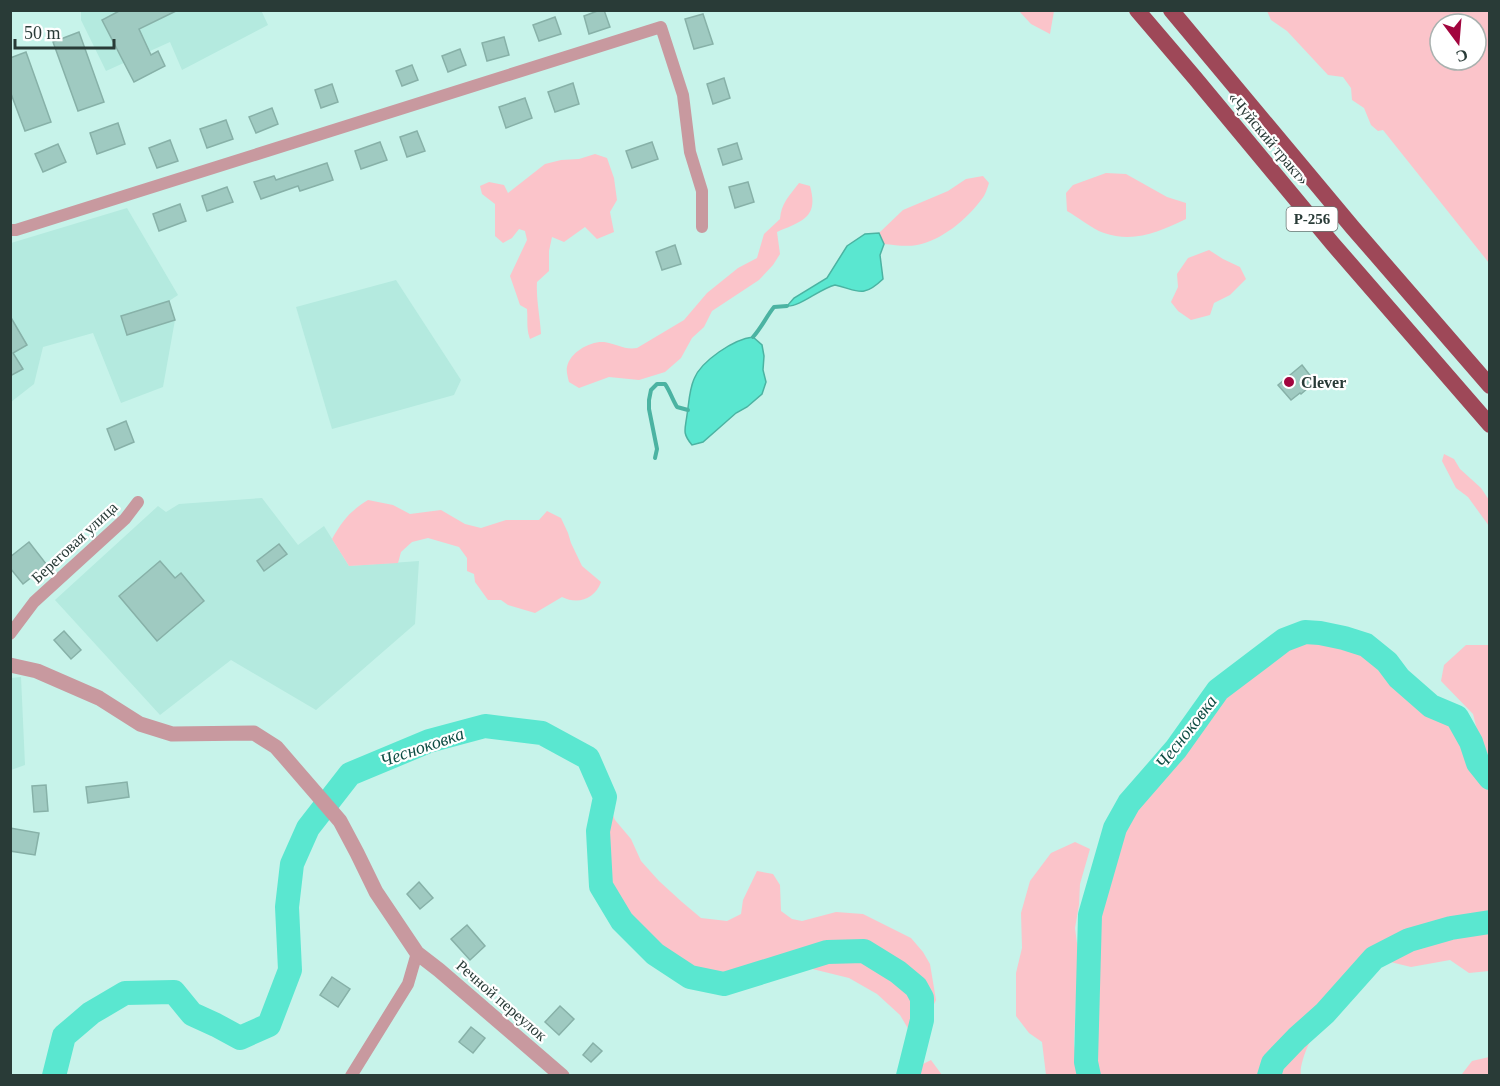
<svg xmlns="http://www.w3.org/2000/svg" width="1500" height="1086" font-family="'Times New Roman',serif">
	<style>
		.built { fill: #b4eadf }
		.green { fill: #fbc4ca; fill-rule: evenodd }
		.water { fill: #5ae7d0; stroke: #4bb3a2; stroke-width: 1.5 }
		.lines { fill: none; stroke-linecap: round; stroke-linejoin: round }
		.stream { stroke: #4bb3a2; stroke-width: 4 }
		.river { stroke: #5ae7d0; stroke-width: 24 }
		.building { fill: #9fcac1; stroke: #87b1a8; stroke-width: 1.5 }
		.minor { stroke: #c8999f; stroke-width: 12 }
		.tertiary { stroke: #c8999f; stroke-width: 15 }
		.trunk { stroke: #9e4858; stroke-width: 16 }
		.poi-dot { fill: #a2053e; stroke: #fff; stroke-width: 2 }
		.labels { text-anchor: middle; stroke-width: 4.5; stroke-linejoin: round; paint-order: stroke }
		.shield { fill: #fff; stroke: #697673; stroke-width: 1.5 }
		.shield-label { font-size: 15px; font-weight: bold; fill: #293b37 }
		.street-label { font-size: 16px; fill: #293b37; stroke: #fff }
		.poi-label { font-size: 16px; font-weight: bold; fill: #293b37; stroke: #fff; text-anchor: start }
		.water-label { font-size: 18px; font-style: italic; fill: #0f4d44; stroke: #fff }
	</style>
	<rect width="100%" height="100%" fill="#c7f3ea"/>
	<g class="built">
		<polygon points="261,10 268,25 182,70 170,42 106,71 81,20 81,11"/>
		<polygon points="127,208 178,295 169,301 175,320 163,387 121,403 93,333 43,347 34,384 11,402 11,243"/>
		<polygon points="396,280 461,380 454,395 332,429 296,307"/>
		<polygon points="262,498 298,545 324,526 349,566 419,561 415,624 316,710 231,660 160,715 55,600 158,506 166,512 179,504"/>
		<polygon points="21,677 25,765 11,770 11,678"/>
	</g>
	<g class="green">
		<polygon points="1019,11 1054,11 1050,34 1031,24"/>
		<path d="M1267,11H1489V263L1383,130L1378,131L1371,125L1364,108L1352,100L1351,88L1343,77L1328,75L1287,31L1271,20ZM1440,24H1476V60H1440Z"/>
		<path d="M595,154L607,158L614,178L617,200L610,212L614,232L597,239L585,227L564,242L552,237L549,251V271L537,282C536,300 540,316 541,334L530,339C526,328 528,320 527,309L520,305L510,276L527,240L525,231L519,229L512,238L503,243L495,236V204L482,194L480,186L489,182L504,185L508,193L545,164L561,160L579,159Z"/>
		<path d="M1106,173L1126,174L1167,197L1186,203V219C1159,232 1134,243 1104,233C1092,229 1078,217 1067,211L1066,193L1073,185Z"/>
		<path d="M983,176L989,183C987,189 985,196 981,200C966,220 942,240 917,245C906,247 895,245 884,244L879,233L903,210L948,191L966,179Z"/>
		<path d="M799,183L810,186C819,218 802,221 777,232L780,254L773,265L759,280L712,311L704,327L692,338L681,358L665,372L639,380L609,377L579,388L569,382C568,378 566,371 567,367C570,352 590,341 604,342C617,344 624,350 637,348L684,320L707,293L738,268L757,258L764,234L780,219C781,203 790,195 799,183Z"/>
		<polygon points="1209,250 1223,259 1240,267 1246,279 1230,295 1214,303 1210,315 1191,320 1178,311 1171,302 1178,287 1177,274 1188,258"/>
		<polygon points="1444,454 1454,459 1460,469 1481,488 1489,500 1489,526 1468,497 1456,488 1442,461"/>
		<path d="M368,500L393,505L410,514L441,510L465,524L481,528L506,520H539L547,511L561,518L568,533L571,543L582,566L601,582C595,599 578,605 562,597L535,613L508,605L501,600H488L475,582L474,574L467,571V558L459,547L428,538L412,542L401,552L398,563L349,566L332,539C343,520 349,512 368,500Z"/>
		<path d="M1305,632L1344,638L1366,645L1387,662L1399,678L1431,706L1457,717L1471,742L1478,763L1489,778V971L1469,973L1450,960L1411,967L1374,958C1358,975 1341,993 1327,1011C1318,1022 1298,1062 1301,1075H1089L1086,1062L1090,915L1115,828L1129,803L1176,749L1218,690L1284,640Z"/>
		<polygon points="1466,645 1489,645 1489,756 1479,738 1473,714 1441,681 1444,665"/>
		<polygon points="605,797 615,820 631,839 641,861 659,881 682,902 701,918 727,921 741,914 743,900 757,871 773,874 780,885 781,911 792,919 802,921 836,912 863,914 911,938 923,952 930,964 936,1000 916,1042 900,1015 877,994 849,978 788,963 724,984 690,977 655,954 622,921 601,886 598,831"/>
		<polygon points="1075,842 1090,849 1080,884 1079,905 1075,928 1080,966 1076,997 1074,1044 1078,1075 1046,1075 1042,1042 1029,1033 1016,1016 1016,973 1022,948 1021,913 1030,881 1051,853"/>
		<polygon points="1489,1057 1489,1075 1462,1075 1462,1074 1472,1061"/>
		<polygon points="931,1060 942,1075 919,1075 919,1066"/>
	</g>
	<g class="water">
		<path d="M879,233L884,244L880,255L883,279C862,299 858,290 835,285C819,289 800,307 787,306L794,298L827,278L847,246L865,234Z"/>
		<path d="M753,337L762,345L764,356L763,370L766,382L762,394L747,407L736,413L703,442L692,445C682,433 685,430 687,415C689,403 689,391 694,379C701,361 734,339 753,337Z"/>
	</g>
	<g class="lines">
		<g class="stream">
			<path d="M753,337C762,327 766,317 774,307L787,306"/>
			<path d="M655,458L657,449L649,409V400L651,390L657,384H665C670,391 672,399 677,407L688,410"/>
		</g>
		<g class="river">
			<polyline points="54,1076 64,1036 91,1013 125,993 174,992 192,1014 216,1025 240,1038 269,1025 290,970 287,907 292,864 308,828 350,774 429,741 485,726 542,733 588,758 605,797 598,831 601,886 622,921 655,954 690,977 724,984 827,952 864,951 898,972 916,987 922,998 922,1020 908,1076"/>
			<polyline points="1089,1076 1086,1062 1090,915 1115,828 1129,803 1176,749 1218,690 1284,640 1305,632 1320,633 1344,638 1366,645 1387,662 1399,678 1431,706 1457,717 1471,742 1478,763 1490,778"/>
			<polyline points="1269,1076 1273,1063 1297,1038 1325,1013 1374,958 1409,940 1451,928 1490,922"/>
		</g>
	</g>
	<g class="building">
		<polygon points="121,10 178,10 139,29 151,55 158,51 165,66 134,82 102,20"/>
		<polygon points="600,10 604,10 610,27 589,34 584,16"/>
		<polygon points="703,14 713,44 694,49 685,19"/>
		<polygon points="555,17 561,34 539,41 533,25"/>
		<polygon points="79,32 104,102 78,111 53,42"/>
		<polygon points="504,37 509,55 487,61 482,43"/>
		<polygon points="460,49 466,65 448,72 442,56"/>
		<polygon points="26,52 51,122 25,131 10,91 10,58"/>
		<polygon points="412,65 418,80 402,86 396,71"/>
		<polygon points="724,78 730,98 713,104 707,84"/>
		<polygon points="573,83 579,104 555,112 548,92"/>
		<polygon points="332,84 338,102 321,108 315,90"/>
		<polygon points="525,98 532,118 506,128 499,107"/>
		<polygon points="272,108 278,124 256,133 249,117"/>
		<polygon points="226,120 233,139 207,148 200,129"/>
		<polygon points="118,123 125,144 97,154 90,133"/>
		<polygon points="417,131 425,151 407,157 400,137"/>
		<polygon points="170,140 178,161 157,168 149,148"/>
		<polygon points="380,142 387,160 361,169 355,151"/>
		<polygon points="652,142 658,159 632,168 626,151"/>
		<polygon points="737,143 742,159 723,165 718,149"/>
		<polygon points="58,144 66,162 43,172 35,154"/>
		<polygon points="327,163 333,180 300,191 298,186 261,199 254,182 274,176 276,180"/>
		<polygon points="748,182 754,202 735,208 729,187"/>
		<polygon points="227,187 233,202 207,211 202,196"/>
		<polygon points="180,204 186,221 159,231 153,214"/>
		<polygon points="675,245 681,264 662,270 656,252"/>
		<polygon points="169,301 175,320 127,335 121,316"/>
		<polygon points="10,316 27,345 13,353 23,369 10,376"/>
		<polygon points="1302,365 1315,382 1301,394 1300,393 1291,400 1278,385"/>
		<polygon points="126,421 134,442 115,450 107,429"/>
		<polygon points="29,542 47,565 23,584 10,568 10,557"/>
		<polygon points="279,544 287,554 264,571 257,561"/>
		<polygon points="160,561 175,578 181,573 204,601 157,641 119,596"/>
		<polygon points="64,631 81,650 71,659 54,640"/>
		<polygon points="127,782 129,797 88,803 86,787"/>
		<polygon points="46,785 48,811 34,812 32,786"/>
		<polygon points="10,828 39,833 35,855 10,851"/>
		<polygon points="419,882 433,898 420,909 407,894"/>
		<polygon points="467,925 485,946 470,960 451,939"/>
		<polygon points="332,977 350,989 338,1007 320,995"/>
		<polygon points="560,1006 574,1019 559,1035 545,1022"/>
		<polygon points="471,1027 485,1038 473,1053 459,1042"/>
		<polygon points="593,1043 602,1051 591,1062 583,1055"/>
	</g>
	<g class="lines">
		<g class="minor">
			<polyline points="10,230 16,230 661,27 683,95 690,152 702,191 702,227"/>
			<polyline points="10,634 34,602 125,519 138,502"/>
			<polyline points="351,1076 408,984 417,953"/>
		</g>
		<polyline class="tertiary" points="10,665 37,671 99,698 140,724 172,734 254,733 276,747 340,821 357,853 376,892 417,953 439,970 562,1076"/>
		<g class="trunk">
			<polyline points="1137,10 1195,78 1332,243 1490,425"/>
			<polyline points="1171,10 1353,228 1490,386"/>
		</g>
	</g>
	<circle class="poi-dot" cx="1289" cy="382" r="6"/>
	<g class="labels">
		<rect class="shield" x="1286.5" y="207" width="51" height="24" rx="4.5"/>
		<g class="shield-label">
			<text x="1312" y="224">Р-256</text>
		</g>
		<g class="street-label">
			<text transform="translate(1269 138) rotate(50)" y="6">«Чуйский тракт»</text>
			<text transform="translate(74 542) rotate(-43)" y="6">Береговая улица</text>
			<text transform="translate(502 1000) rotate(41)" y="6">Речной переулок</text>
		</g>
		<g class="poi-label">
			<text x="1301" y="388">Clever</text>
		</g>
		<g class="water-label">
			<text transform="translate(1186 732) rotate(-52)" y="6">Чесноковка</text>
			<text transform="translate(422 747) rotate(-19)" y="6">Чесноковка</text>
		</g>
	</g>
	<rect width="1500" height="1086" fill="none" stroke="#293b37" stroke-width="24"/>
	<g transform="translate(1458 42) rotate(164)"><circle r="28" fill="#ffffff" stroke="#a9b1af" stroke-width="1.5"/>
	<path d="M0-4.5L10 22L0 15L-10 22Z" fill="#a2053e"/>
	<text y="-9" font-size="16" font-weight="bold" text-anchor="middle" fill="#293b37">С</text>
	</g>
	<path d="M15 39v9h99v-9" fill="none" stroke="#293b37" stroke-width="3"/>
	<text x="24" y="39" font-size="18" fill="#293b37" stroke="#ffffff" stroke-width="4.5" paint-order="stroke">50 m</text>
</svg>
